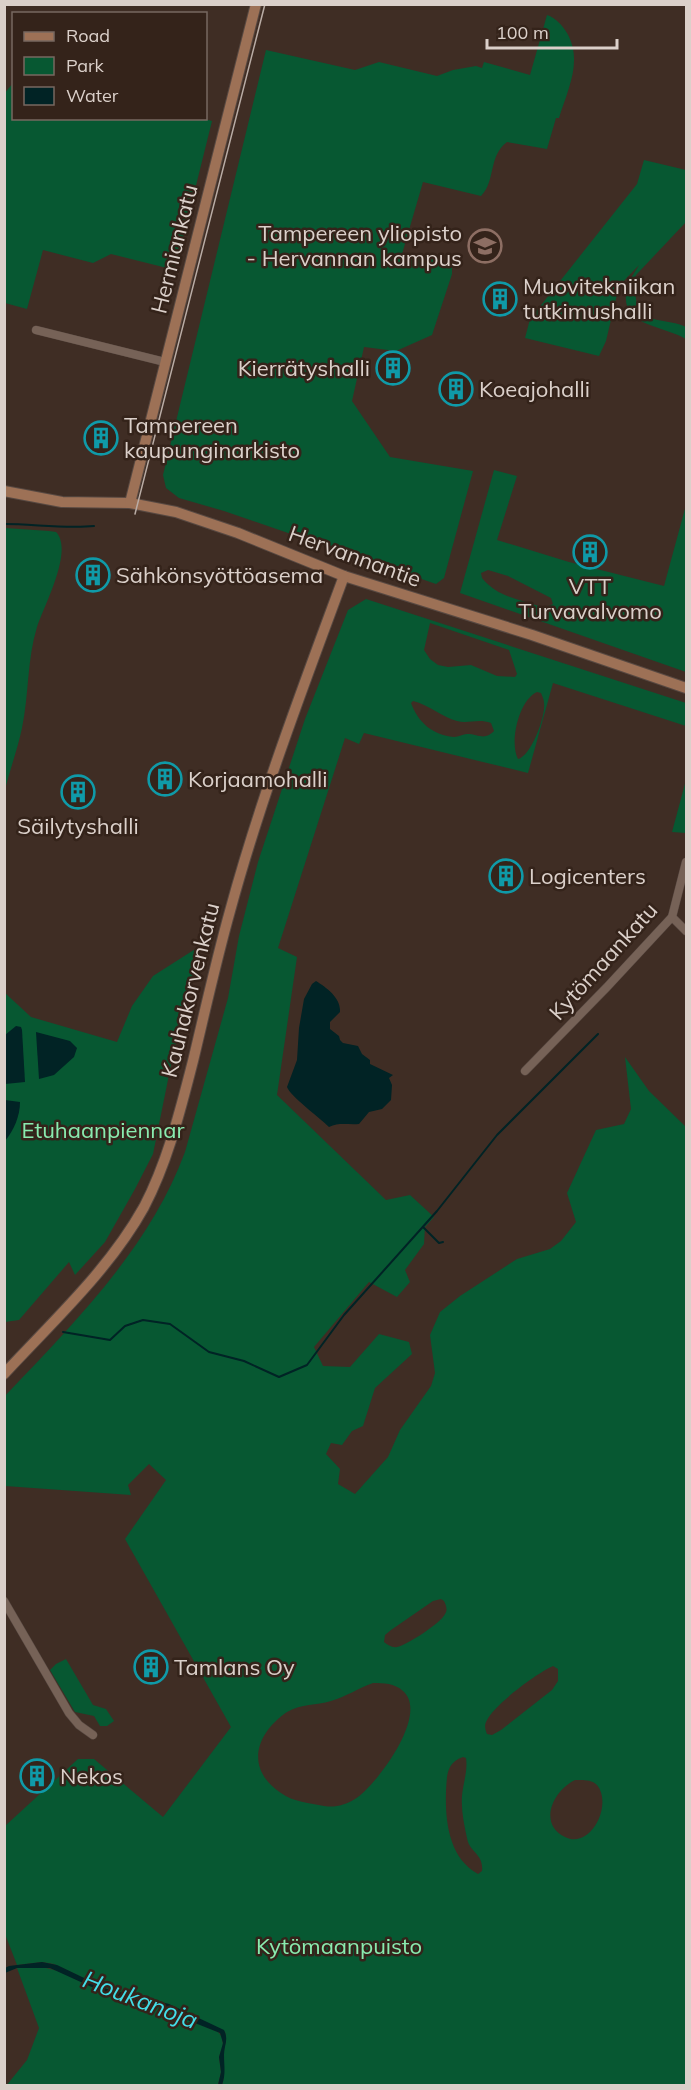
<svg xmlns="http://www.w3.org/2000/svg" width="691" height="2090" font-family="Mulish,sans-serif">
	<style>
		.green { fill: #075832; fill-rule: evenodd }
		.water { fill: #012325 }
		.lines { fill: none; stroke-linecap: round; stroke-linejoin: round }
		.stream { stroke: #012325; stroke-width: 2 }
		.street-casing { stroke: #584942; stroke-width: 9 }
		.secondary-casing { stroke: #584942; stroke-width: 12 }
		.street { stroke: #766257; stroke-width: 8 }
		.secondary { stroke: #9d7156; stroke-width: 10 }
		.tram { stroke: #b9aca5; stroke-width: 1.5 }
		.labels { text-anchor: middle; stroke-width: 5; stroke-linejoin: round; paint-order: stroke }
		.poi-label { font-size: 22px; fill: #dbd0ca; stroke: #34231a; text-anchor: start }
		.street-label { font-size: 22px; fill: #dbd0ca; stroke: #34231a }
		.park-label { font-size: 22px; fill: #89ebaf; stroke: #34231a }
		.water-label { font-size: 24px; font-style: italic; fill: #43dee8; stroke: #34231a }
	</style>
	<rect width="100%" height="100%" fill="#3f2d24"/>
	<g class="green">
		<path d="M547,15C556,18 562,25 567,33C583,61 568,89 559,118H556L547,149L507,142C488,156 496,181 481,196L423,182L402,254L405,257L427,258L452,265V274L432,335L396,351L364,347L352,401L390,457L473,471L444,578L436,584L224,511L179,498L166,488L163,475L266,50L355,70L379,62L437,76L453,70L476,66L482,68L484,62L530,75Z"/>
		<polygon points="13,83 14,118 201,118 212,121 175,270 111,254 93,263 43,250 27,309 5,303 4,94"/>
		<path d="M644,160L686,170V222L636,275C634,283 635,290 636,299C638,325 669,318 686,327V339C662,325 615,326 628,285C630,278 636,271 639,265L619,286L606,341L599,356L525,338L530,319L637,184Z"/>
		<path d="M494,470L517,476L497,540L569,562L664,586L686,505V672L460,593ZM488,570L508,576L551,598L553,604L544,608C521,599 498,598 482,578L481,573Z"/>
		<path d="M5,528L49,531L56,532C74,550 44,606 37,627C27,659 29,695 22,728C18,748 10,769 5,790Z"/>
		<path d="M366,599L686,703V726L553,683L528,773L364,733L359,744L345,738L278,948L297,957L277,1095L386,1200L410,1195L434,1217L425,1227L424,1244L405,1270L410,1282L397,1297L369,1282L314,1347L323,1366L350,1367L379,1334L409,1342L412,1354L375,1388L363,1426L352,1431L342,1445L331,1443L326,1454L340,1469L338,1484L355,1494L388,1457L400,1430L431,1386L435,1373L430,1335L440,1312L460,1296L517,1259L550,1249L561,1241L576,1222L567,1193L596,1130L624,1124L631,1109L625,1057L649,1091L686,1127V2085H222C226,2073 222,2063 224,2051C225,2043 227,2040 225,2032L169,2004L107,1989L54,1964L42,1962L17,1965L5,1934V1826L78,1759H94L163,1817L231,1727L125,1539L166,1480L149,1464L128,1485L131,1495L5,1486L4,1397C74,1323 149,1249 185,1152L228,998L239,936L258,862L305,719L348,610ZM430,623L509,650L517,674L515,677L497,676L471,665L448,667L438,665L430,659L424,650ZM537,692L541,693C542,696 544,699 544,703C546,716 531,756 518,759C509,742 519,700 537,692ZM413,701C429,705 442,717 457,721C469,724 478,718 491,723L494,731C484,741 479,734 467,734C463,734 459,737 454,737C432,735 418,722 411,703ZM441,1599L444,1601C446,1605 448,1610 445,1614C441,1623 407,1645 397,1647C392,1648 388,1645 384,1642L385,1635L391,1630L433,1601ZM553,1666L558,1669V1681L552,1690L501,1730L492,1735L487,1734C485,1729 484,1725 487,1720C494,1705 537,1673 553,1666ZM373,1683C384,1683 394,1683 403,1691C430,1714 376,1786 355,1799C345,1805 335,1808 324,1806C310,1803 293,1802 281,1793C245,1769 255,1734 287,1712C302,1703 316,1706 331,1701C345,1697 359,1688 373,1683ZM463,1757L466,1758C468,1771 463,1783 462,1796C461,1810 464,1824 467,1838C469,1852 484,1854 482,1871L478,1874C449,1858 445,1822 446,1791C447,1776 446,1763 463,1757ZM575,1780C582,1780 591,1779 597,1785C613,1804 591,1850 565,1837C537,1823 554,1790 575,1780Z"/>
		<polygon points="686,780 686,833 672,832"/>
		<polygon points="200,946 172,1060 153,1154 135,1189 105,1242 75,1275 69,1262 19,1320 5,1322 4,992 31,1017 117,1042 132,1006 153,976"/>
		<polygon points="66,1659 93,1705 106,1709 114,1721 107,1726 100,1726 94,1716 75,1712 50,1670 56,1664"/>
		<polygon points="42,1967 58,1971 94,1988 132,2002 169,2009 186,2019 218,2032 222,2037 223,2045 219,2057 221,2072 218,2085 6,2086 27,2060 39,2028 17,1968"/>
	</g>
	<g class="water">
		<path d="M316,981C327,988 341,998 340,1012L330,1022V1029L339,1036L340,1040L343,1043L358,1046L362,1054L370,1060V1064L393,1075L389,1078L392,1085L391,1100L382,1109L369,1112L359,1124C348,1125 339,1122 329,1127C320,1118 290,1096 287,1087L297,1060L299,1028L304,999L312,984Z"/>
		<polygon points="16,1026 21,1027 22,1030 25,1082 5,1084 5,1035"/>
		<polygon points="36,1032 70,1041 77,1048 74,1057 54,1075 39,1079"/>
		<path d="M5,1100L20,1102C20,1116 14,1130 5,1141Z"/>
		<path d="M42,1962L57,1965L107,1989L169,2004L224,2030C229,2040 224,2045 224,2055C224,2066 226,2074 222,2085H218L221,2072L219,2057L223,2043L220,2033L185,2019L169,2009L132,2002L94,1988L50,1968H17L5,1973V1968L9,1966Z"/>
	</g>
	<g class="lines">
		<g class="stream">
			<path d="M4,524C33,524 66,529 94,526"/>
			<polyline points="423,1227 439,1243 443,1242"/>
			<polyline points="63,1332 110,1340 125,1326 143,1320 170,1324 209,1352 244,1361 279,1377 307,1365 344,1315 437,1211 497,1135 598,1034"/>
		</g>
		<defs>
			<g id="street">
				<polyline points="36,330 165,362"/>
				<polyline points="672,917 686,931"/>
				<polyline points="525,1071 607,987 672,917 686,862"/>
				<polyline points="4,1601 69,1713 79,1725 93,1735"/>
			</g>
			<g id="secondary">
				<polyline points="4,491 62,502 130,503 176,512 238,533 344,576 532,635 686,688"/>
				<polyline points="130,503 256,4"/>
				<path d="M4,1374C53,1321 109,1270 144,1207C168,1161 180,1111 193,1061C205,1011 216,961 230,911C261,797 303,687 344,576"/>
			</g>
		</defs>
		<use href="#street" class="street-casing"/>
		<use href="#secondary" class="secondary-casing"/>
		<use href="#street" class="street"/>
		<use href="#secondary" class="secondary"/>
		<polyline class="tram" points="135,514 265,4"/>
	</g>
	<defs>
		<symbol id="university-ring" viewBox="-11 -11 22 22"><circle r="9.5" fill="#34231a" stroke="#8d6e63" stroke-width="1.5"/><path d="M0-5L7-2L0 1L-7-2ZM-4 1L0 2.5L4 1V4Q0 6-4 4Z" fill="#8d6e63"/></symbol>
		<symbol id="building-ring" viewBox="-11 -11 22 22"><circle r="9.5" fill="#34231a" stroke="#0f9aa8" stroke-width="1.5"/><path d="M-4-6H4V6H1V3H-1V6H-4ZM-2.5-4.3h1.7v1.8h-1.7ZM.8-4.3h1.7v1.8H.8ZM-2.5-1h1.7V.8h-1.7ZM.8-1h1.7V.8H.8Z" fill="#0f9aa8"/></symbol>
	</defs>
	<g fill-rule="evenodd">
		<use href="#university-ring" x="466" y="227" width="38" height="38"/>
		<use href="#building-ring" x="481" y="280" width="38" height="38"/>
		<use href="#building-ring" x="374" y="349" width="38" height="38"/>
		<use href="#building-ring" x="437" y="370" width="38" height="38"/>
		<use href="#building-ring" x="82" y="419" width="38" height="38"/>
		<use href="#building-ring" x="571" y="533" width="38" height="38"/>
		<use href="#building-ring" x="74" y="556" width="38" height="38"/>
		<use href="#building-ring" x="146" y="760" width="38" height="38"/>
		<use href="#building-ring" x="59" y="773" width="38" height="38"/>
		<use href="#building-ring" x="487" y="857" width="38" height="38"/>
		<use href="#building-ring" x="132" y="1648" width="38" height="38"/>
		<use href="#building-ring" x="18" y="1757" width="38" height="38"/>
	</g>
	<g class="labels">
		<g class="poi-label">
			<text x="462" y="241" text-anchor="end">Tampereen yliopisto<tspan x="462" dy="25">- Hervannan kampus</tspan></text>
			<text x="523" y="294">Muovitekniikan<tspan x="523" dy="25">tutkimushalli</tspan></text>
			<text x="370" y="376" text-anchor="end">Kierrätyshalli</text>
			<text x="479" y="397">Koeajohalli</text>
			<text x="124" y="433">Tampereen<tspan x="124" dy="25">kaupunginarkisto</tspan></text>
			<text x="116" y="583">Sähkönsyöttöasema</text>
			<text x="590" y="594" text-anchor="middle">VTT<tspan x="590" dy="25">Turvavalvomo</tspan></text>
			<text x="188" y="787">Korjaamohalli</text>
			<text x="78" y="834" text-anchor="middle">Säilytyshalli</text>
			<text x="529" y="884">Logicenters</text>
			<text x="174" y="1675">Tamlans Oy</text>
			<text x="60" y="1784">Nekos</text>
		</g>
		<g class="street-label">
			<text transform="translate(174 249) rotate(-76)" y="8">Hermiankatu</text>
			<text transform="translate(355 556) rotate(20)" y="8">Hervannantie</text>
			<text transform="translate(603 961) rotate(-48)" y="8">Kytömaankatu</text>
			<text transform="translate(190 990) rotate(-76)" y="8">Kauhakorvenkatu</text>
		</g>
		<g class="park-label">
			<text x="103" y="1138">Etuhaanpiennar</text>
			<text x="339" y="1954">Kytömaanpuisto</text>
		</g>
		<g class="water-label">
			<text transform="translate(140 2000) rotate(21)" y="8">Houkanoja</text>
		</g>
	</g>
	<rect width="691" height="2090" fill="none" stroke="#dbd0ca" stroke-width="12"/>
	<rect x="12" y="12" width="195" height="108" fill="#34231a" stroke="#776860" stroke-width="1.5"/>
	<rect x="24" y="32" width="30" height="9" fill="#9d7156" stroke="#776860" stroke-width="1.5"/>
	<text x="66" y="42" font-size="18" fill="#dbd0ca">Road</text>
	<rect x="24" y="57" width="30" height="18" fill="#075832" stroke="#776860" stroke-width="1.5"/>
	<text x="66" y="72" font-size="18" fill="#dbd0ca">Park</text>
	<rect x="24" y="87" width="30" height="18" fill="#012325" stroke="#776860" stroke-width="1.5"/>
	<text x="66" y="102" font-size="18" fill="#dbd0ca">Water</text>
	<path d="M487 39v9h130v-9" fill="none" stroke="#dbd0ca" stroke-width="3"/>
	<text x="496" y="39" font-size="18" fill="#dbd0ca" stroke="#34231a" stroke-width="4.5" paint-order="stroke">100 m</text>
</svg>
